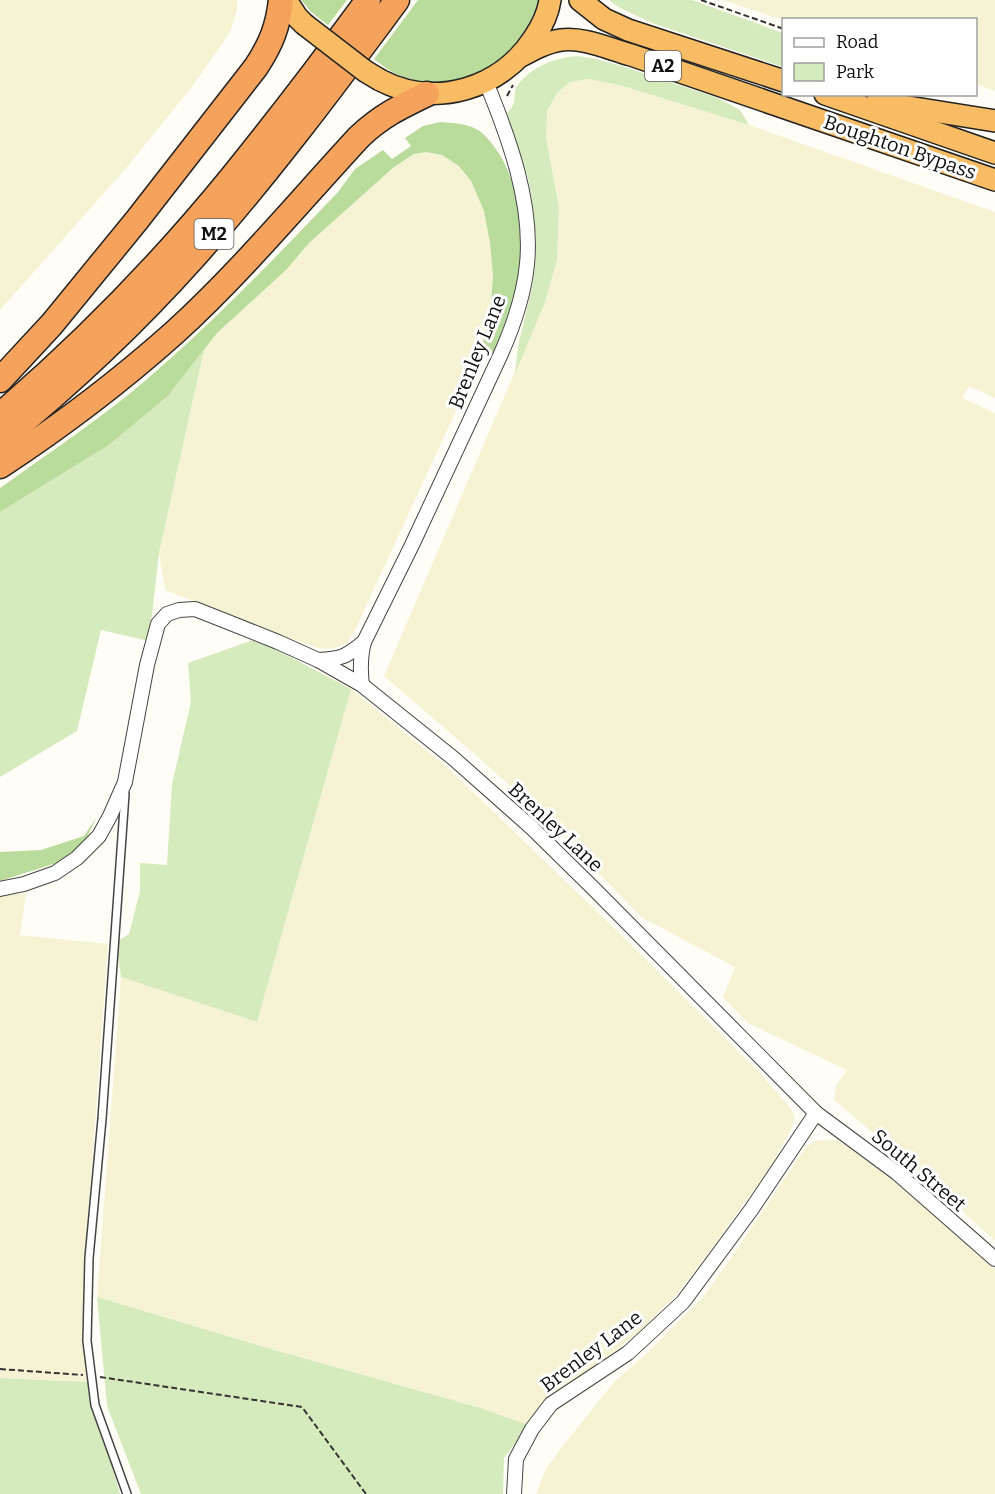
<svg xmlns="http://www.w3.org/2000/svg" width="995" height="1494" font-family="Bitter,serif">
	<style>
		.farmland { fill: #f6f3d4 }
		.green { fill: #d5ebbd }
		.forest { fill: #b9dc9c }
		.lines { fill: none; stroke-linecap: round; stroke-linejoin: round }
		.service-casing { stroke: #444; stroke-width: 10 }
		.minor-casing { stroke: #444; stroke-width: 16 }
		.trunk-casing { stroke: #222; stroke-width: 24 }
		.motorway-casing { stroke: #222; stroke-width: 27 }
		.path { stroke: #333; stroke-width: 2; stroke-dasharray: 6 3; stroke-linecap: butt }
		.service { stroke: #fff; stroke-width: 7 }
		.minor { stroke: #fff; stroke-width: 14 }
		.trunk { stroke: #f7bc64; stroke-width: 21 }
		.motorway { stroke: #f5a25d; stroke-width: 24 }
		.trunk-bridge-casing { stroke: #222; stroke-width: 24; stroke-linecap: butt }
		.trunk-bridge { stroke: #f7bc64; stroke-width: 21 }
		.labels { text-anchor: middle; stroke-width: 6; stroke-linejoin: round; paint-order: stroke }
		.shield { fill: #fff; stroke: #585858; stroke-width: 1.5 }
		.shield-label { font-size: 18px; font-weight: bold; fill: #111 }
		.street-label { font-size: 20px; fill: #111; stroke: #fff }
	</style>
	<rect width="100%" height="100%" fill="#fffdf5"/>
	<g class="farmland">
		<polygon points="0,0 237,0 237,11 230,32 194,84 127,167 0,310"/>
		<polygon points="722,0 995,0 995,91 976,84 976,20 783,20"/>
		<polygon points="589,79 623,86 749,125 995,212 995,398 969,386 962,398 995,413 995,1241 923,1175 834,1100 836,1086 847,1070 748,1023 723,997 735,967 641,917 546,818 479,758 384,676 545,302 557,260 559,207 546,138 547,111 557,93 570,82"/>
		<polygon points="426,152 442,155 459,166 471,181 484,211 490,243 493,276 490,312 479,361 356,628 348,642 332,649 318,648 266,630 165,590 159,553 204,350 217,333 286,270 309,243 394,167 414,154"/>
		<polygon points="351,689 448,768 614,928 759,1072 787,1104 795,1116 792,1127 771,1166 712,1248 677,1294 641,1330 614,1352 564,1387 543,1409 529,1425 477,1407 264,1347 97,1297 121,977 257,1022"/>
		<polygon points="26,893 20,935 108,944 84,1275 82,1338 88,1382 0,1378 0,896"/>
		<polygon points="826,1140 835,1140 850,1147 880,1166 995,1269 995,1494 536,1494 546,1469 562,1447 615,1381 645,1355 703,1297 729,1261 806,1147 815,1141"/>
	</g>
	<g class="green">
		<polygon points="609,0 692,0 783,33 783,67 652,23 620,8"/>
		<path d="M577,56L596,59L622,66L718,98L740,110L749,125L623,86L589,79L570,82L557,93L547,111L546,138L559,207L557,260L545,302L515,374L518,346L532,288L535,267L536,242L531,193L527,174L507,113C509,110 512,108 513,105C516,100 513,93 516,88C529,67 554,58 577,56Z"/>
		<polygon points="204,350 159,553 149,641 101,630 77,731 0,777 0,512 109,445 168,396"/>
		<polygon points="256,639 351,689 257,1022 121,977 116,942 129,934 140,891 140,863 167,865 172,784 191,702 188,663"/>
		<polygon points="97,1297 264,1347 477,1407 529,1425 504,1458 503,1494 141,1494 107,1406"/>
		<polygon points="0,1378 88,1382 120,1494 0,1494"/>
	</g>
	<g class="forest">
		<polygon points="301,0 347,0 328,25 311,12"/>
		<path d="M418,0H538C523,57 464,95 406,78C394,74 384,67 374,59Z"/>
		<path d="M440,122C452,123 465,123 476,129C485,133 492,144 498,152C519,183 524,235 519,272C516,292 510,311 502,330C500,336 497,345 494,351C491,355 484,358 479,361L490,312L493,276L490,243L484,211L471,181L459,166L442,155L426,152L414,154L394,167L309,243L286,270L217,333L168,396L109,445L0,512V488C49,453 100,419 146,380C214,322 276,257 338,192L355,169L383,150L392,159L411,146L405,138L423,126Z"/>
		<polygon points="96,818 83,846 66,860 0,881 0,852 41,850 84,836"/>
	</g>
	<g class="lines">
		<defs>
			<polyline id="service" points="125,794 102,1119 89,1258 87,1341 95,1405 127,1494"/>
			<g id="minor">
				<path d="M318,660C341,659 346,657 364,642"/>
				<path d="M362,685C360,669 360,657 364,642L412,545L500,356C513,327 524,296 527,264C533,203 509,138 486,82"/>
				<polyline points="0,889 24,884 55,873 77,858 99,836 110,816 125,782 147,665 158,624 167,614 179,610 195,609 223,620 278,642 318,660 362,685 453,758 532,828 593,888 816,1113 897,1173 995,1259"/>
				<polyline points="514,1494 516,1459 532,1429 551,1404 628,1353 683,1302 751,1210 816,1113"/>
			</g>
			<g id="trunk">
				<polyline points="286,0 297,17 304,24"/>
				<polyline points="580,0 604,19 628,30 784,81"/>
				<path d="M521,56C534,49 547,42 561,40C584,37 609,49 631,55L995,180"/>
				<path d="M380,80C435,109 501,89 534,38C542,26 548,14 550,0"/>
				<polyline points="825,94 995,153"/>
				<polyline points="877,102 995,121"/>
			</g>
			<g id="motorway">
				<path d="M0,380L52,324L137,220L256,67C271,44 278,27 281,0"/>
				<path d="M0,415C84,343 162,263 232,177C279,119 324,60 368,0"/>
				<path d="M0,441C69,385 135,323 194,257C267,175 332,88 397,0"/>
				<path d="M0,466C61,426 119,382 174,333C240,273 298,203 359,137C381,116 400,107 427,94"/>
			</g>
		</defs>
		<use href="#service" class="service-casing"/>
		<use href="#minor" class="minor-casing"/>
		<use href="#trunk" class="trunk-casing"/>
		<use href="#motorway" class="motorway-casing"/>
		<g class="path">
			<polyline points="701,0 784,29"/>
			<polyline points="507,96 513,85"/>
			<polyline points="0,1369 83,1375"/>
			<polyline points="100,1377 302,1407 366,1494"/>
		</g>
		<use href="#service" class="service"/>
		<use href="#minor" class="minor"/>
		<use href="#trunk" class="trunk"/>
		<use href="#motorway" class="motorway"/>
		<defs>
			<polyline id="trunk-bridge" points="304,24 365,71 380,80"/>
		</defs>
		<use href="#trunk-bridge" class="trunk-bridge-casing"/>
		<use href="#trunk-bridge" class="trunk-bridge"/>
	</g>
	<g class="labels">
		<g class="shield">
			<rect x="645" y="51" width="36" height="30" rx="4.5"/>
			<rect x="194.5" y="219" width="39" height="30" rx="4.5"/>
		</g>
		<g class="shield-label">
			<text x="663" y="72">A2</text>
			<text x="214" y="240">M2</text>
		</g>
		<g class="street-label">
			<text transform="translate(900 147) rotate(19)" y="7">Boughton Bypass</text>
			<text transform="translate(477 352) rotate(-68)" y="7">Brenley Lane</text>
			<text transform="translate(556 827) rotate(43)" y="7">Brenley Lane</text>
			<text transform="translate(919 1170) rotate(40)" y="7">South Street</text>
			<text transform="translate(591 1351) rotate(-37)" y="7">Brenley Lane</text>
		</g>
	</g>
	<rect x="782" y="18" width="195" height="78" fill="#ffffff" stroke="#a0a0a0" stroke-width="1.5"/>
	<rect x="794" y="38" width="30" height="9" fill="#ffffff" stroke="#a0a0a0" stroke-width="1.5"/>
	<text x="836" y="48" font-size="18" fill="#111111">Road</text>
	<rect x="794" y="63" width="30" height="18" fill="#d5ebbd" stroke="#a0a0a0" stroke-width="1.5"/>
	<text x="836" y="78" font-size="18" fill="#111111">Park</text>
</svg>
